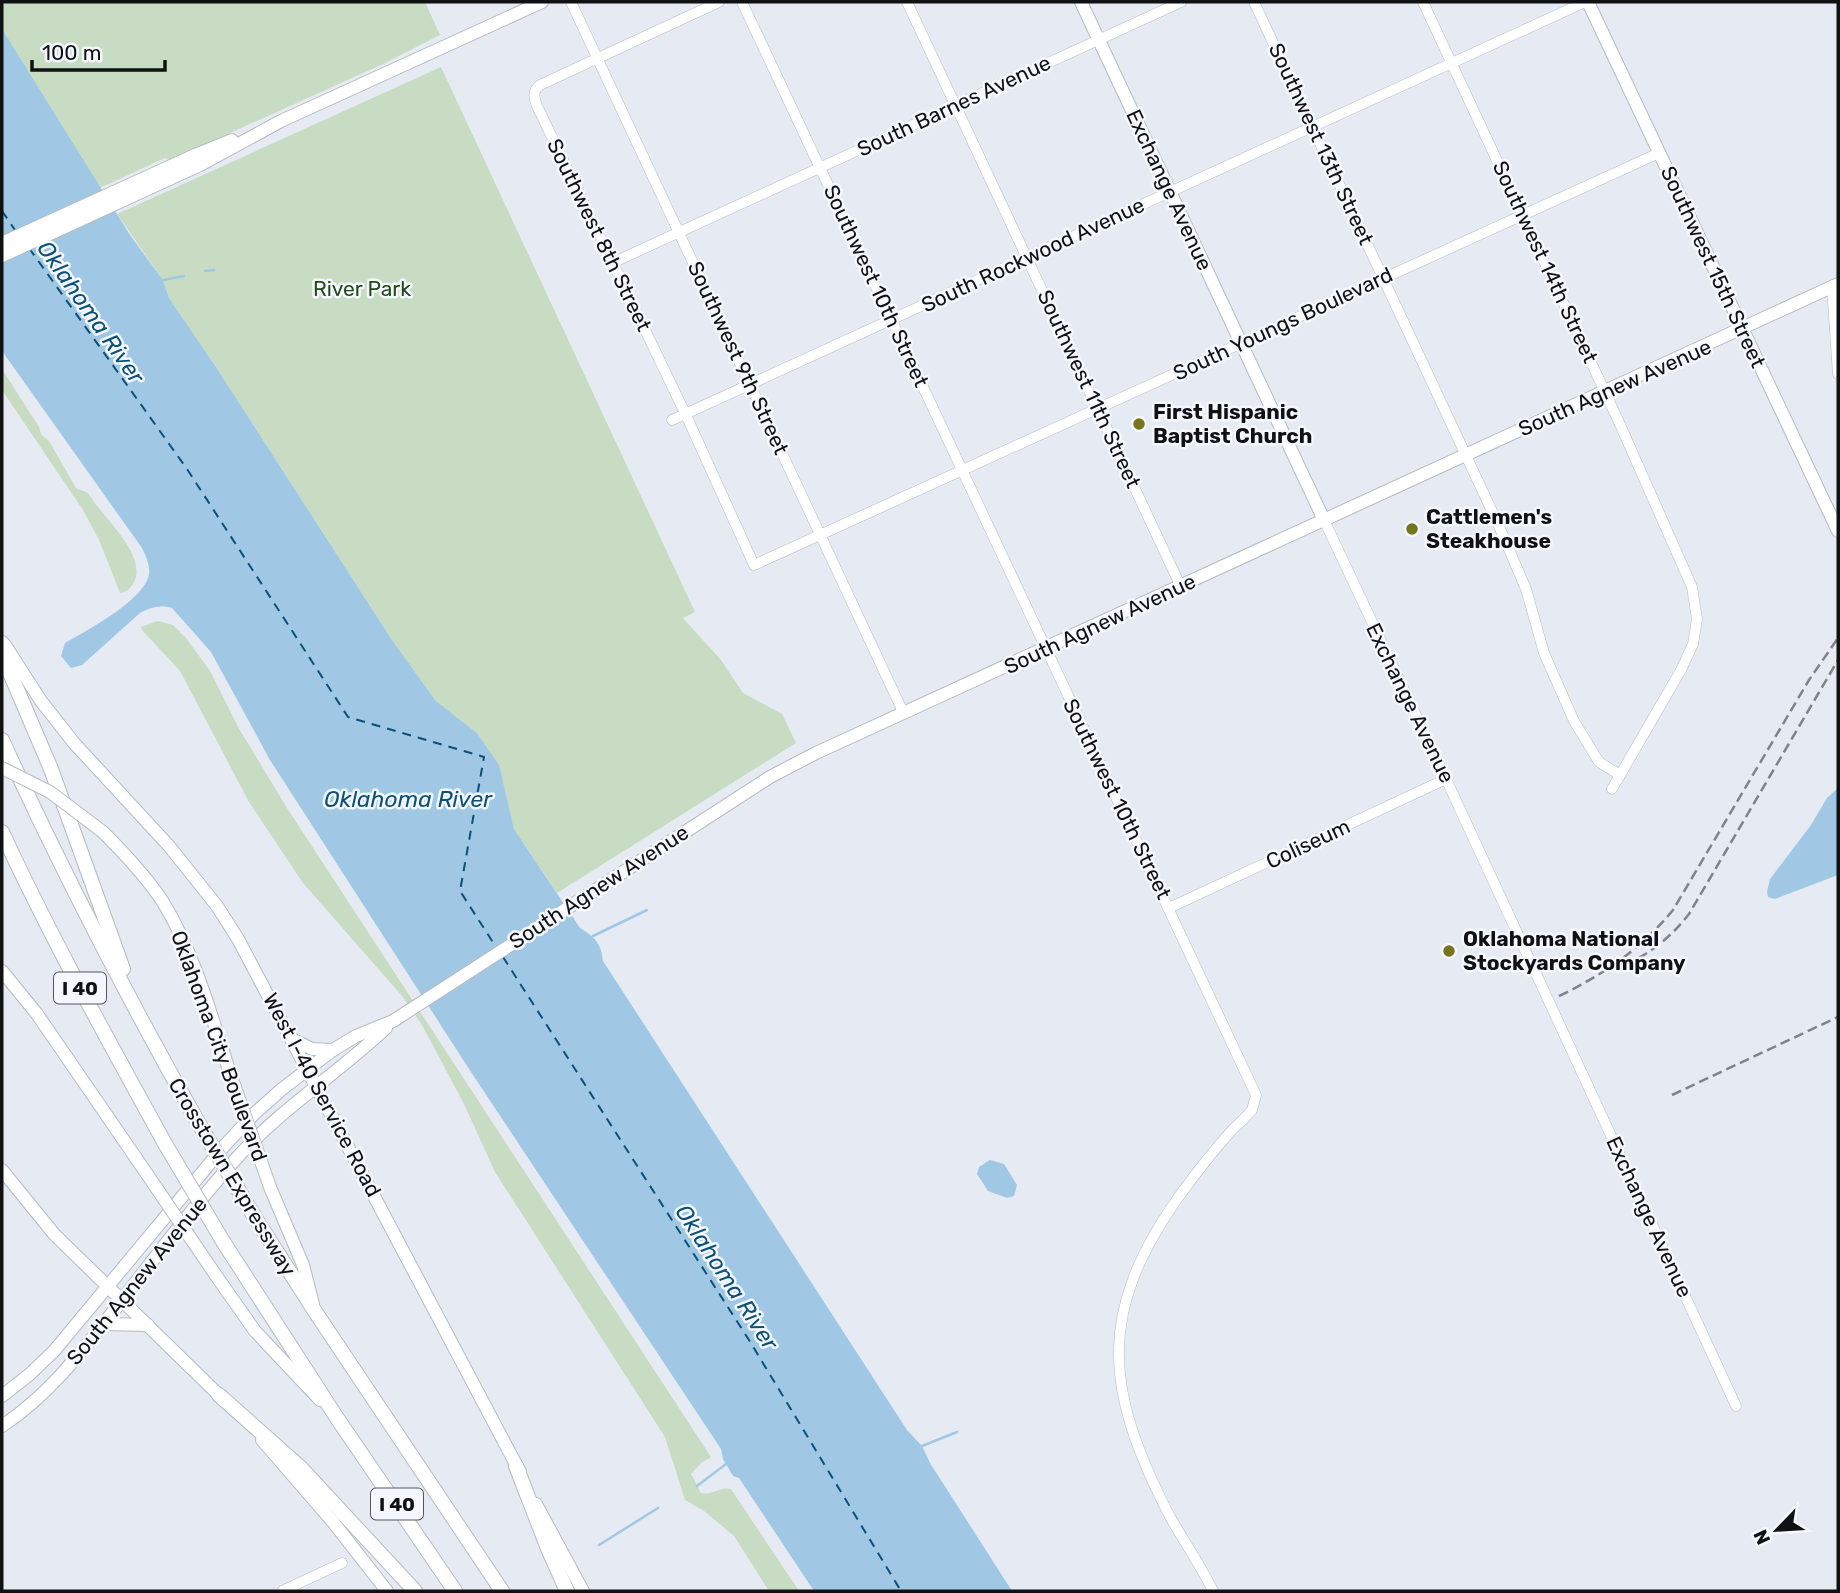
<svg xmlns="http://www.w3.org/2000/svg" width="1840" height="1593" font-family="Rubik,sans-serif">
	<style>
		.green { fill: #c7dcc2 }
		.water { fill: #a0c8e5 }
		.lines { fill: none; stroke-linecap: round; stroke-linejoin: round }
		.stream { stroke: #a0c8e5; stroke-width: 2.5 }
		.ferry { stroke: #0b5076; stroke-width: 2; stroke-dasharray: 9 7; stroke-linecap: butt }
		.minor-casing { stroke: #b5bac2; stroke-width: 11 }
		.major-casing { stroke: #b5bac2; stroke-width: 14 }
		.highway-casing { stroke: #b5bac2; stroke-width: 16 }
		.minor { stroke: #fff; stroke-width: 10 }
		.major { stroke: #fff; stroke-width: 12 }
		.highway { stroke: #fff; stroke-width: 14 }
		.rail { stroke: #808388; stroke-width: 2.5; stroke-dasharray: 10 5; stroke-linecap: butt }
		.major-bridge-casing { stroke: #b5bac2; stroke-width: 14; stroke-linecap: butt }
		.highway-bridge-casing { stroke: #b5bac2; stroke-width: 16; stroke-linecap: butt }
		.major-bridge { stroke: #fff; stroke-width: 12 }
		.highway-bridge { stroke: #fff; stroke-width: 14 }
		.poi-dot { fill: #75761c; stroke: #f4f8fe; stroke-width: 2.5 }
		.labels { text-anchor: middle; stroke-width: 5; stroke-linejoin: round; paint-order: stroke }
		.shield { fill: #f4f8fe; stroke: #54565a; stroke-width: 2 }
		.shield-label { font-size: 19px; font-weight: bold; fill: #0f1113 }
		.street-label { font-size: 21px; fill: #0f1113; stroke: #f4f8fe }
		.park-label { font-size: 21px; fill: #234917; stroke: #f4f8fe }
		.poi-label { font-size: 21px; font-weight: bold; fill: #0f1113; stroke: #f4f8fe; text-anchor: start }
		.water-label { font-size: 23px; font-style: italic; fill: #0b5076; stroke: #f4f8fe }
	</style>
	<rect width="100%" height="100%" fill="#e6ebf3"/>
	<g class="green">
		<polygon points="2,2 425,2 440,35 383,64 170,160 165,158 2,233"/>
		<polygon points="441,67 695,612 683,618 721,660 743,693 782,714 796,743 557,893 514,829 498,765 477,733 436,701 392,640 216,367 169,298 163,280 117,214"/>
		<path d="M2,369L39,427L41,434L49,441L76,488L88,493C101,516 150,556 133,584C129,590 126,592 120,593L99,540L83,510L2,390Z"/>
		<path d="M158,621L173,625L186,638L210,671L238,727L287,808L711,1457L701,1463L691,1474L701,1493C712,1496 720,1486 731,1489L799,1591H769L734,1536L704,1511L685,1500L665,1437L495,1172L464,1104L422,1025L402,996L303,883L249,802L180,671L142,630L141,627Z"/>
	</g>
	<g class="water">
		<path d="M2,29L130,235L163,280L169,298L216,367L392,640L436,701L477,733L499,765L514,829L580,928C595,937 601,943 603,961L907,1430L922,1446L930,1463L1012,1591H814L739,1478L733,1476L723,1459L721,1449L469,1069L270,760L211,652L172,608C159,605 151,607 140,613L82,665L71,668L61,656L65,643C86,631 145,600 149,574C150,565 146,556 142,548L2,351Z"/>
		<polygon points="1838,788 1838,875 1775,899 1768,897 1767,892 1770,879 1811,825 1827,798"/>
		<polygon points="990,1160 1004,1164 1017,1185 1014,1196 1007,1198 988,1191 977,1174 979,1167"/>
	</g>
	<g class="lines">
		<g class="stream">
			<polyline points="205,271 214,270"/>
			<polyline points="163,280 184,276"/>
			<polyline points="593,936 647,910"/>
			<polyline points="922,1446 957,1432"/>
			<polyline points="697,1486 726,1464"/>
			<polyline points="599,1545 658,1508"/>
		</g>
		<g class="ferry">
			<polyline points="2,211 15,230"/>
			<polyline points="29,248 187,469 348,717 484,757 460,891 496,947"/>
			<polyline points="503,957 749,1340 901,1591"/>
		</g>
		<defs>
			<g id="minor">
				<polyline points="571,2 904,714"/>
				<path d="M719,2L540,85C532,91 534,97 537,106L686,415L754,565L1659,153"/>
				<path d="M742,2L1256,1095L1252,1110C1246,1117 1240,1123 1233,1129C1214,1150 1196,1173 1180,1195C1096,1313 1105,1389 1168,1513C1182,1539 1200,1564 1213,1591"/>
				<polyline points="907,2 1181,587"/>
				<polyline points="1254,2 1498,524 1526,589 1544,653 1574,721 1599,762 1620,775"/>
				<polyline points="1423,2 1618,420 1692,587 1697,619 1693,644 1681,670 1612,789"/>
				<polyline points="612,263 1181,2"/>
				<polyline points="1832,287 1838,374"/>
				<polyline points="672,420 1585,2"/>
				<polyline points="1324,520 1446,779 1736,1406"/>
				<polyline points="1169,908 1446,779"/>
				<polyline points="282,1591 342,1563"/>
			</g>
			<g id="major">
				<polyline points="1081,2 1324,520"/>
				<polyline points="1588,2 1838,531"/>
				<polyline points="2,243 195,155 232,140"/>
				<polyline points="2,256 200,165 281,121 542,2"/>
				<polyline points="5,645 41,701 74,743 169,846 217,906 238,939 520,1472"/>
				<path d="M103,832C125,854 146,876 163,902C195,955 211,1015 230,1073"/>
				<polyline points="2,971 37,1014 136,1158"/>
				<polyline points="294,1040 312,1049 333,1050"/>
				<polyline points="2,1170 54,1234 226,1402"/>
				<polyline points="270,1187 303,1265 313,1304"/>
				<polyline points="217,1277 255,1331 320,1400"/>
				<polyline points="104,1324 148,1325"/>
				<polyline points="2,1396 30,1374 54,1351 225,1145 254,1114 282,1089 333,1050 356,1036 393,1021 770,777 816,753 1838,284"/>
				<path d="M2,1426C52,1393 86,1346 123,1299C159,1252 195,1205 234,1161C280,1109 336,1075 386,1028"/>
				<polyline points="262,1440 333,1522 387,1591"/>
				<polyline points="536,1504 583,1591"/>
			</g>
			<g id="highway">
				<polyline points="2,643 10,673 51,769 123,969"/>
				<path d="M2,740C62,871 128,999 199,1124"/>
				<path d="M2,832C51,938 108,1040 164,1142"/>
				<polyline points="254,1216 316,1313 502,1591"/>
				<polyline points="224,1243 337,1418 455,1591"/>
				<polyline points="219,1395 301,1468 415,1591"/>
				<polyline points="516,1466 549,1551 567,1591"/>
			</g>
		</defs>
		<use href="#minor" class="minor-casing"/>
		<use href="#major" class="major-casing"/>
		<use href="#highway" class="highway-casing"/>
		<use href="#minor" class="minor"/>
		<use href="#major" class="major"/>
		<use href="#highway" class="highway"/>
		<g class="rail">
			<path d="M1625,965C1651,953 1671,937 1689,914L1838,660"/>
			<path d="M1559,996C1603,975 1641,949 1673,910L1809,680L1838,638"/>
			<polyline points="1672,1095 1838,1017"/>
		</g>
		<defs>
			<g id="major-bridge">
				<polyline points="2,768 50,792 103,832"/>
				<polyline points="230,1073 270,1187"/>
				<polyline points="136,1158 217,1277"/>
			</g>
			<g id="highway-bridge">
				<polyline points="199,1124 254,1216"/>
				<polyline points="164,1142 224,1243"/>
			</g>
		</defs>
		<use href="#major-bridge" class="major-bridge-casing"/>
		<use href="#highway-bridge" class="highway-bridge-casing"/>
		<use href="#major-bridge" class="major-bridge"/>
		<use href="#highway-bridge" class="highway-bridge"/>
	</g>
	<g class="poi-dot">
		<circle cx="1139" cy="424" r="7"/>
		<circle cx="1412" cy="529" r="7"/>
		<circle cx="1449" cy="951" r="7"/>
	</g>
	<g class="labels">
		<g class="shield">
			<rect x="54" y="972.5" width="52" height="31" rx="5"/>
			<rect x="371" y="1488.5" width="52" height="31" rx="5"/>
		</g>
		<g class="shield-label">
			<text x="80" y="995">I 40</text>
			<text x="397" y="1511">I 40</text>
		</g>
		<g class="street-label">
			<text transform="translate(954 106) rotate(-25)" y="7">South Barnes Avenue</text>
			<text transform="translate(1321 144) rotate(65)" y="7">Southwest 13th Street</text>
			<text transform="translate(1169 190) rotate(65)" y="7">Exchange Avenue</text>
			<text transform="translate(599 235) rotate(64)" y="7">Southwest 8th Street</text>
			<text transform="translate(1033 255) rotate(-25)" y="7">South Rockwood Avenue</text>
			<text transform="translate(1545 262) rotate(65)" y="7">Southwest 14th Street</text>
			<text transform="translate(1713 267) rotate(65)" y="7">Southwest 15th Street</text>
			<text transform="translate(876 286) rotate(65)" y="7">Southwest 10th Street</text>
			<text transform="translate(1283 324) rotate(-25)" y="7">South Youngs Boulevard</text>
			<text transform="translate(738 358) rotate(65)" y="7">Southwest 9th Street</text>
			<text transform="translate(1615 388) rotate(-24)" y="7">South Agnew Avenue</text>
			<text transform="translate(1089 389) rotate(65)" y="7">Southwest 11th Street</text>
			<text transform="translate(1100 624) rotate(-25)" y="7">South Agnew Avenue</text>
			<text transform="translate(1410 703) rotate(64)" y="7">Exchange Avenue</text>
			<text transform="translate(1117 799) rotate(64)" y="7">Southwest 10th Street</text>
			<text transform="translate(1308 844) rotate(-25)" y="7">Coliseum</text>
			<text transform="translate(599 887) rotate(-33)" y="7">South Agnew Avenue</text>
			<text transform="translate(219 1046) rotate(70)" y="7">Oklahoma City Boulevard</text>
			<text transform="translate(322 1095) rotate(62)" y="7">West I-40 Service Road</text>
			<text transform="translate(232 1177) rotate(59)" y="7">Crosstown Expressway</text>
			<text transform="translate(1649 1217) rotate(65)" y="7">Exchange Avenue</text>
			<text transform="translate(137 1281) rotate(-51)" y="7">South Agnew Avenue</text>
		</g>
		<g class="park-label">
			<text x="362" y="296">River Park</text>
		</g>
		<g class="poi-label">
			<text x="1153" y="419">First Hispanic<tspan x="1153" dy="24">Baptist Church</tspan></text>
			<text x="1426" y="524">Cattlemen's<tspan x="1426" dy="24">Steakhouse</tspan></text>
			<text x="1463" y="946">Oklahoma National<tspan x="1463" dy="24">Stockyards Company</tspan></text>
		</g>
		<g class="water-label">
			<text transform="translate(91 312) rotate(55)" y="8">Oklahoma River</text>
			<text x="408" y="807">Oklahoma River</text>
			<text transform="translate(727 1277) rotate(57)" y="8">Oklahoma River</text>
		</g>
	</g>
	<rect width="1840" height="1593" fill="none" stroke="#0f1113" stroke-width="7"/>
	<g transform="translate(1777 1530) rotate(245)" stroke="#f4f8fe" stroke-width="5" paint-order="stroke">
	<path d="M0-5L12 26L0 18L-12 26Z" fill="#0f1113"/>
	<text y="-10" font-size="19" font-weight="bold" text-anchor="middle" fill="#0f1113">N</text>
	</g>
	<path d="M32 60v10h133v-10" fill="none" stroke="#0f1113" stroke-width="3.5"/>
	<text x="42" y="60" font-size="21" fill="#0f1113" stroke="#f4f8fe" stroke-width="5" paint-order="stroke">100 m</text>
</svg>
